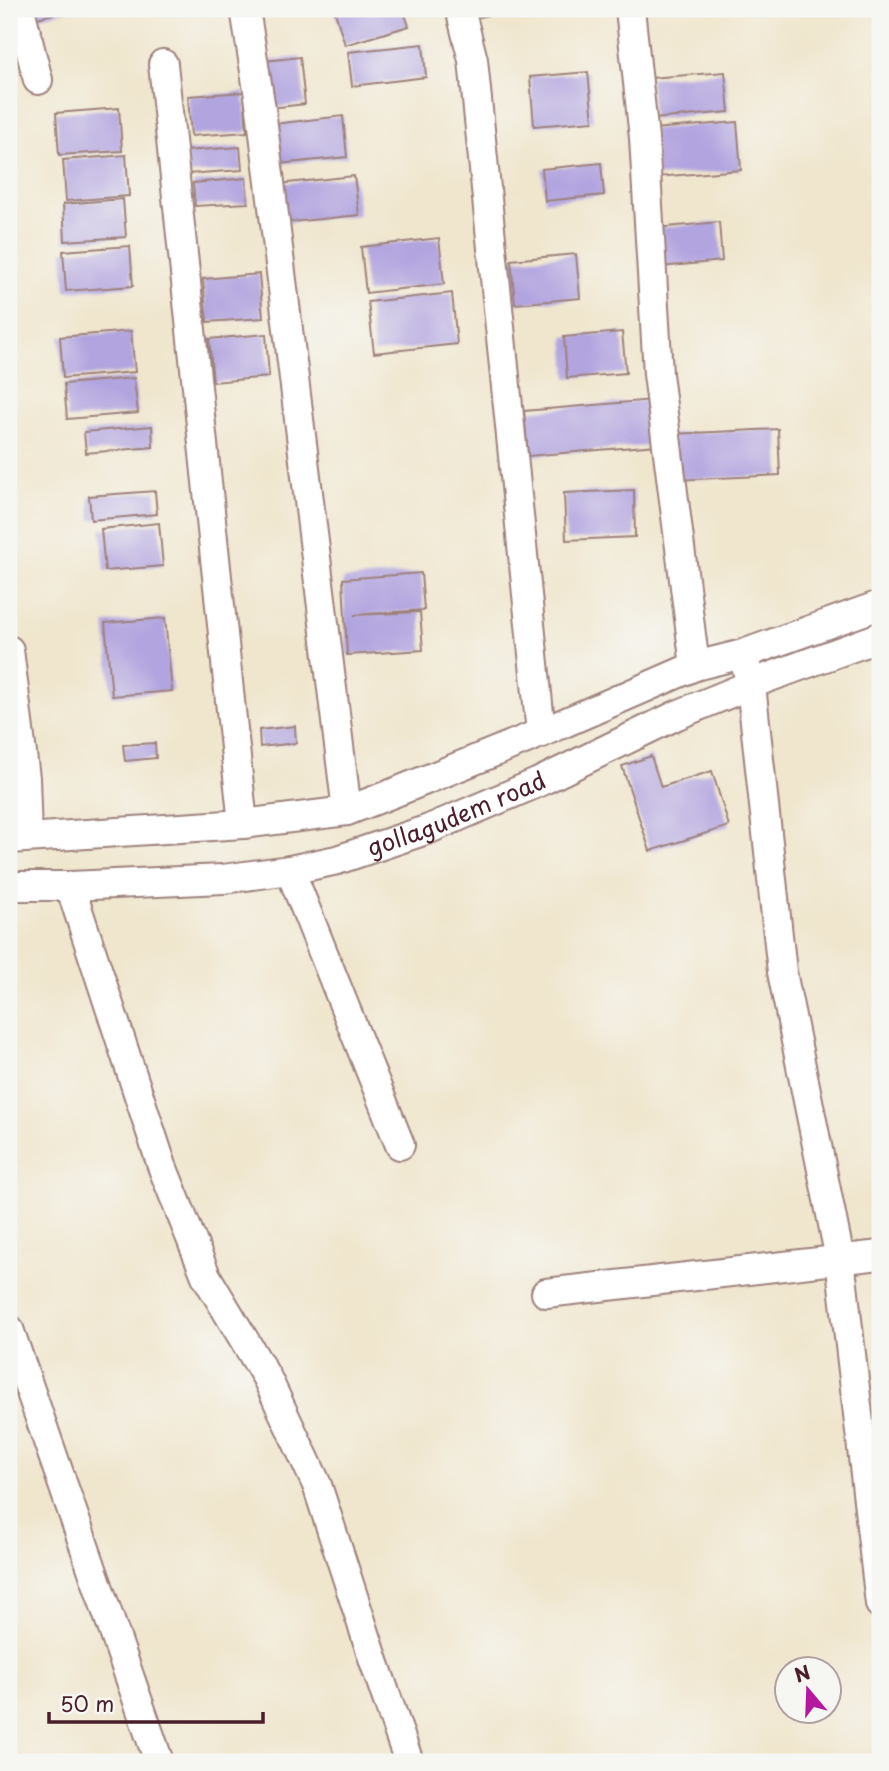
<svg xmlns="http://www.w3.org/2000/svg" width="889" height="1771" font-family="'Playpen Sans',sans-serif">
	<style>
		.building { fill: #b2a4df }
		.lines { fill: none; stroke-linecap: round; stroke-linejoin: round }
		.minor-casing { stroke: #9d827c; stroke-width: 32 }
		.minor { stroke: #fff; stroke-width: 28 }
		.labels { text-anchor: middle; stroke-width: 7; stroke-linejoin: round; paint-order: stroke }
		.street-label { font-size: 24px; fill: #4a1f2b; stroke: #f6f6f2 }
	</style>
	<rect width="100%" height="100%" fill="#f6f6f2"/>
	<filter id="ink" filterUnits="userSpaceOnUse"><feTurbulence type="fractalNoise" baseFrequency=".0143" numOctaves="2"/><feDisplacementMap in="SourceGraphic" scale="14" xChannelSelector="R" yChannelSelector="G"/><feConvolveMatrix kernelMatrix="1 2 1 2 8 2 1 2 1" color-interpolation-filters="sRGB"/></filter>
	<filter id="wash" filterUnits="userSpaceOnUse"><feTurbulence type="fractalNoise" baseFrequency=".00686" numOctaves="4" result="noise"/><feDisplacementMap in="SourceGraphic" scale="28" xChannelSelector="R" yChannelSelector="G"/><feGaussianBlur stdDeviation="1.57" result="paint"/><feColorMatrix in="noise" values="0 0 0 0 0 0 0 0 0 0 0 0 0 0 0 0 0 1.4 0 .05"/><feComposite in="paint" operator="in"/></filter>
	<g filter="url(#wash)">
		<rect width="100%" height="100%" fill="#f0e6ce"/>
		<g id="blocks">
			<g class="building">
				<polygon points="26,9 69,9 69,10 29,20"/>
				<polygon points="334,9 403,9 409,26 345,45"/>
				<polygon points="478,9 511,9 511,10 480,17"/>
				<polygon points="423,44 426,77 352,86 348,52"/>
				<polygon points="300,57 305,104 262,109 257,62"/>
				<polygon points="588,72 593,121 534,126 530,77"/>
				<polygon points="725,72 729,112 653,119 650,78"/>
				<polygon points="244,92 247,132 191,136 188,96"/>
				<polygon points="119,108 122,151 59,155 56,113"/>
				<polygon points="343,116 347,157 269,165 265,125"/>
				<polygon points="737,122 741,170 657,177 653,129"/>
				<polygon points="240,147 242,170 187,174 185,151"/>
				<polygon points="126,155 129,196 66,201 63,160"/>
				<polygon points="601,163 604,195 545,201 542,169"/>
				<polygon points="354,176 359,215 282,223 278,184"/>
				<polygon points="246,178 248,203 195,206 193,183"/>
				<polygon points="123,199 126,237 65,241 63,204"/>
				<polygon points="719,222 722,261 660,267 657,228"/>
				<polygon points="439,238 444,284 366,293 361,247"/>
				<polygon points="130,246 133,286 66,291 63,251"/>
				<polygon points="576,254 580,298 515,304 511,260"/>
				<polygon points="259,274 263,318 207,322 203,279"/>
				<polygon points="452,293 457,344 374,353 368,302"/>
				<polygon points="131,331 135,372 63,378 60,337"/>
				<polygon points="622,332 626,373 567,378 564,337"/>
				<polygon points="266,334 269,377 213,382 209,339"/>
				<polygon points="134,378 138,413 67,419 64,384"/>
				<polygon points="653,400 657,445 528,456 524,411"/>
				<polygon points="152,426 153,447 86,453 84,432"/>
				<polygon points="778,429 780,475 674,480 672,434"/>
				<polygon points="634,490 635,537 566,540 564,493"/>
				<polygon points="155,491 157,514 91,520 89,496"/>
				<polygon points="159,523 163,566 105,571 101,529"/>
				<polygon points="421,573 424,610 354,615 420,612 423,650 347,655 343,579"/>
				<polygon points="165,618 172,691 112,696 105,623"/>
				<polygon points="295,726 296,743 260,747 259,730"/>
				<polygon points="155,743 156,758 125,761 123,745"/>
				<polygon points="651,756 661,787 712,771 729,826 650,851 622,766"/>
			</g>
		</g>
	</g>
	<g filter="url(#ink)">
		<use href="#blocks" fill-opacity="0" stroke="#9d827c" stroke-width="2"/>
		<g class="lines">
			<defs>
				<g id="minor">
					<polyline points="20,9 38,80"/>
					<polyline points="245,9 261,109 347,811"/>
					<polyline points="460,9 473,60 541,733"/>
					<polyline points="630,9 644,138 658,374 695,666"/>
					<polyline points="163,64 243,824"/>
					<polyline points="9,650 25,778 27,837"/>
					<polyline points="743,654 751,685 782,972 840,1259 880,1604"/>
					<polyline points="9,839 243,824 347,811 401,790 541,733 695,666 743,654 880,605"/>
					<polyline points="290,870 400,1145"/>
					<path id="s1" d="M9,886H70L223,879L290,870L337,860L429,829L537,783L677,715L767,678L880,637"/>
					<polyline points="70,886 162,1166 206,1276 267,1378 317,1485 374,1661 409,1762"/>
					<polyline points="546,1293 880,1255"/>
					<polyline points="9,1329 159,1762"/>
				</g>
			</defs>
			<use href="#minor" class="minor-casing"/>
			<use href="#minor" class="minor"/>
		</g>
	</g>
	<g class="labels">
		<g class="street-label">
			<text dy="8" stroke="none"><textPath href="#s1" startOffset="458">gollagudem road</textPath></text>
		</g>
	</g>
	<rect width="889" height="1771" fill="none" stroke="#f6f6f2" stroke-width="35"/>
	<g transform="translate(808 1690) rotate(341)"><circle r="33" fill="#f6f6f2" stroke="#b1a0a2" stroke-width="2"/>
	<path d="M0-5L12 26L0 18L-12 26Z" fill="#b5179e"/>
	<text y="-10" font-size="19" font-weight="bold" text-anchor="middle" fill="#4a1f2b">N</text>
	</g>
	<path d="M49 1712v10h214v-10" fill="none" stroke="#4a1f2b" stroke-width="3.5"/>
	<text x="60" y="1712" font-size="21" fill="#4a1f2b" stroke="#f6f6f2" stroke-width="5" paint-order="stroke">50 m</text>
</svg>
